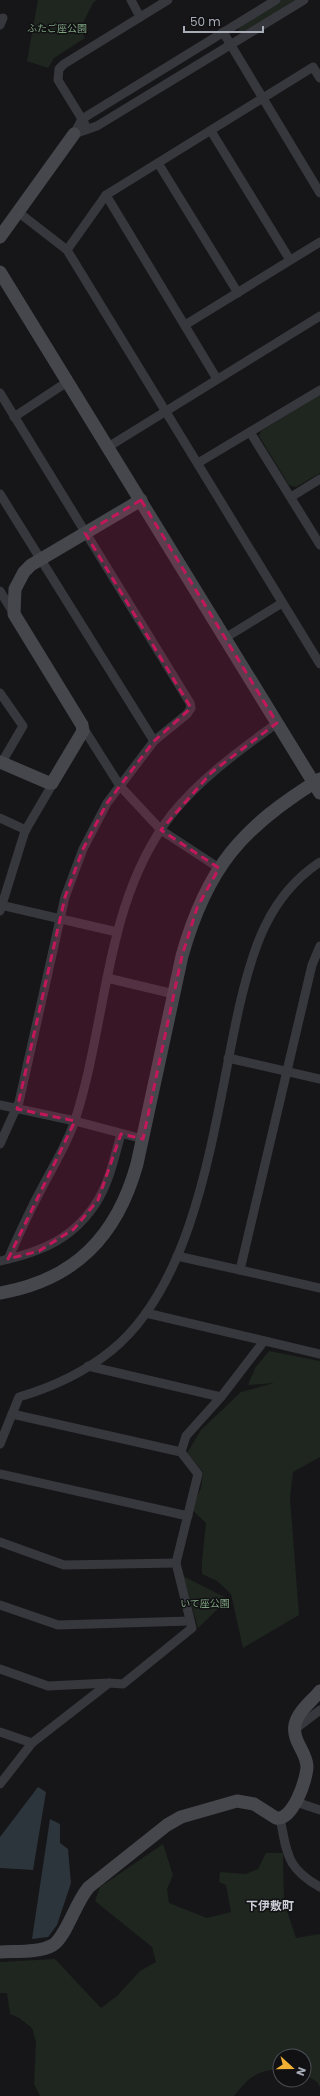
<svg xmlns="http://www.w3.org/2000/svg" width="320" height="2096" font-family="Poppins,'Noto Sans JP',sans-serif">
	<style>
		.green { fill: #1e261f }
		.water { fill: #2c353c }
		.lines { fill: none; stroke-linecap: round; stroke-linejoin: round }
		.street { stroke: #37383d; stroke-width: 9 }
		.secondary { stroke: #45474d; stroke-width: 13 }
		.marked { fill: #c2185b; fill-opacity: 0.2; stroke: #c2185b; stroke-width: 3; stroke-dasharray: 8 5; stroke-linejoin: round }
		.labels { text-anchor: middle; stroke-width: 3; stroke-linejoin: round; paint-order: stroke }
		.park-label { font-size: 10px; fill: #7fa381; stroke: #111113 }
		.quarter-label { font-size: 12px; font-weight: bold; fill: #c9ccd4; stroke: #111113 }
	</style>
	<rect width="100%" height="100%" fill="#161618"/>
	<g class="green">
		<polygon points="38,0 97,0 93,3 80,29 85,38 54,58 48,68 27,61"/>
		<polygon points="281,0 299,0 244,34 239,32 239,25"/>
		<polygon points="320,395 320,473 296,487 289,485 259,436 261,431"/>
		<polygon points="269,1351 320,1361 320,1457 293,1472 290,1498 299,1615 243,1648 231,1594 217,1581 202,1574 202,1561 206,1523 191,1509 201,1488 203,1472 187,1453 201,1430 241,1392 274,1383 248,1385 255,1368"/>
		<polygon points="183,1576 228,1599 198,1628"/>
		<path d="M163,1844L173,1875L167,1889L169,1903L207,1918L231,1912L226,1885L219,1882L220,1872L246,1874L258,1869L266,1853H283L284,1902L296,1938L320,1934V2087L317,2082L304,2074V2056H280V2069C256,2071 249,2077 234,2096H40L34,2084L36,2042L32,2028L19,2018L10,2014L7,1993H0V1962L55,1959L101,2008L117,1996L140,1971L156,1962L152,1947L95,1901L100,1887Z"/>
	</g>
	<g class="water">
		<polygon points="38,1787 46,1792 33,1870 0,1868 0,1837"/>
		<polygon points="50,1819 60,1824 60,1843 68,1849 71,1883 57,1925 48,1937 32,1939"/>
	</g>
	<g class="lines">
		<g class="street">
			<polyline points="131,0 140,17"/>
			<polyline points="0,25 3,18"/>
			<polyline points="223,32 320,193"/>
			<polyline points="320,78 313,67 106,195 67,250 320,664"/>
			<polyline points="85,124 58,80 59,69 64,64 168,0"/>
			<polyline points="211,131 290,260"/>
			<polyline points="74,134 97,126 304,0"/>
			<polyline points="74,134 82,119 276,0"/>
			<polyline points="158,163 238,293"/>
			<polyline points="106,195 217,379"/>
			<polyline points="18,212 67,250"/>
			<polyline points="185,325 320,242"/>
			<polyline points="0,393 190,703 191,708 187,714 154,741 107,803 83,849 65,897 19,1102 0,1144"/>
			<polyline points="14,417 61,386"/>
			<polyline points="250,432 320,545"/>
			<polyline points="108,447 320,316"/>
			<polyline points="198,463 320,390"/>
			<polyline points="0,494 154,741"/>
			<polyline points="291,497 320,479"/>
			<polyline points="0,591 14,614"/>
			<polyline points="225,638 282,603"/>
			<polyline points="0,693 23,726 2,762"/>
			<polyline points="82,726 120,786 161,830 219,868"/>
			<polyline points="0,818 26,830"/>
			<polyline points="0,905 117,932"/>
			<polyline points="0,911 25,831 55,780"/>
			<polyline points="107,978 174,994"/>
			<polyline points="228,1058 320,1079"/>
			<polyline points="0,1105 75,1121 143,1139"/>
			<polyline points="177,1256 320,1288"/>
			<path d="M8,1259C19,1234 31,1208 44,1184C55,1163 68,1142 75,1120C108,1019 104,901 172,814C202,777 239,751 277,723"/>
			<path d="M0,1261C42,1252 75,1238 98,1200C110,1180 115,1155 121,1134"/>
			<polyline points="240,1270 312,965 320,946"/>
			<polyline points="146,1313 320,1354"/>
			<polyline points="88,1366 221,1397"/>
			<polyline points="12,1414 181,1452"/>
			<path d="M0,1444L19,1397C53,1387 85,1372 112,1350C200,1278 215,1114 239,1008C252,951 268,896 320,862"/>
			<polyline points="0,1474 188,1516"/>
			<polyline points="0,1542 64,1565 176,1563"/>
			<polyline points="0,1605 58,1625 190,1621"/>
			<polyline points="0,1669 48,1686 109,1683"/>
			<polyline points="294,1730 320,1710"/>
			<polyline points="0,1732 32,1743"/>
			<polyline points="0,1784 32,1743 109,1683 123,1684 192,1628 176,1563 198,1474 181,1452 186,1436 221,1397 264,1341"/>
			<polyline points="296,1802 320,1810"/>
			<path d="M280,1818C287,1853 286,1868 320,1887"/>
		</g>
		<g class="secondary">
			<polyline points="0,237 74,134"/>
			<polyline points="0,272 320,793"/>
			<polyline points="0,762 49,783 52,783 83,731 82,725 14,614 15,589 24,572 31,565 141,500"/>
			<path d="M0,1293C75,1280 117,1236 137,1164L182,956C207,867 242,827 320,779"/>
			<path d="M0,1952C16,1951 39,1953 53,1945C66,1937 76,1901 89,1887L167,1825L181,1817L237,1801L254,1804L276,1818C293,1821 307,1779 307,1766C306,1751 292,1741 295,1725C297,1712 312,1701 320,1691"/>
		</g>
	</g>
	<path class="marked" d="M141,500L277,723L212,772L161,830L219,868L197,908L182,956L143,1139L121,1134L98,1200L74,1229L39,1251L8,1259L75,1121L17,1109L65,897L83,849L107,803L154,741L191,708L85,533Z"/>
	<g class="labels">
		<g class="park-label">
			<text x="57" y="32">ふたご座公園</text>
			<text x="205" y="1607">いて座公園</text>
		</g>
		<g class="quarter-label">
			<text x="270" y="1910">下伊敷町</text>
		</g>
	</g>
	<g transform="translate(292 2068) rotate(111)"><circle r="19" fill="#111113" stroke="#4d4f55"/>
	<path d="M0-3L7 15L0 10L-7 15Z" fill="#f2b134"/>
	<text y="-6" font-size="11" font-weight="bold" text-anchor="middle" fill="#a8adb8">N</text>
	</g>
	<path d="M184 26v6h79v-6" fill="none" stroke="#a8adb8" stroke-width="2"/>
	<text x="190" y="26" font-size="12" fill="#a8adb8" stroke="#111113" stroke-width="3" paint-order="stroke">50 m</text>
</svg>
